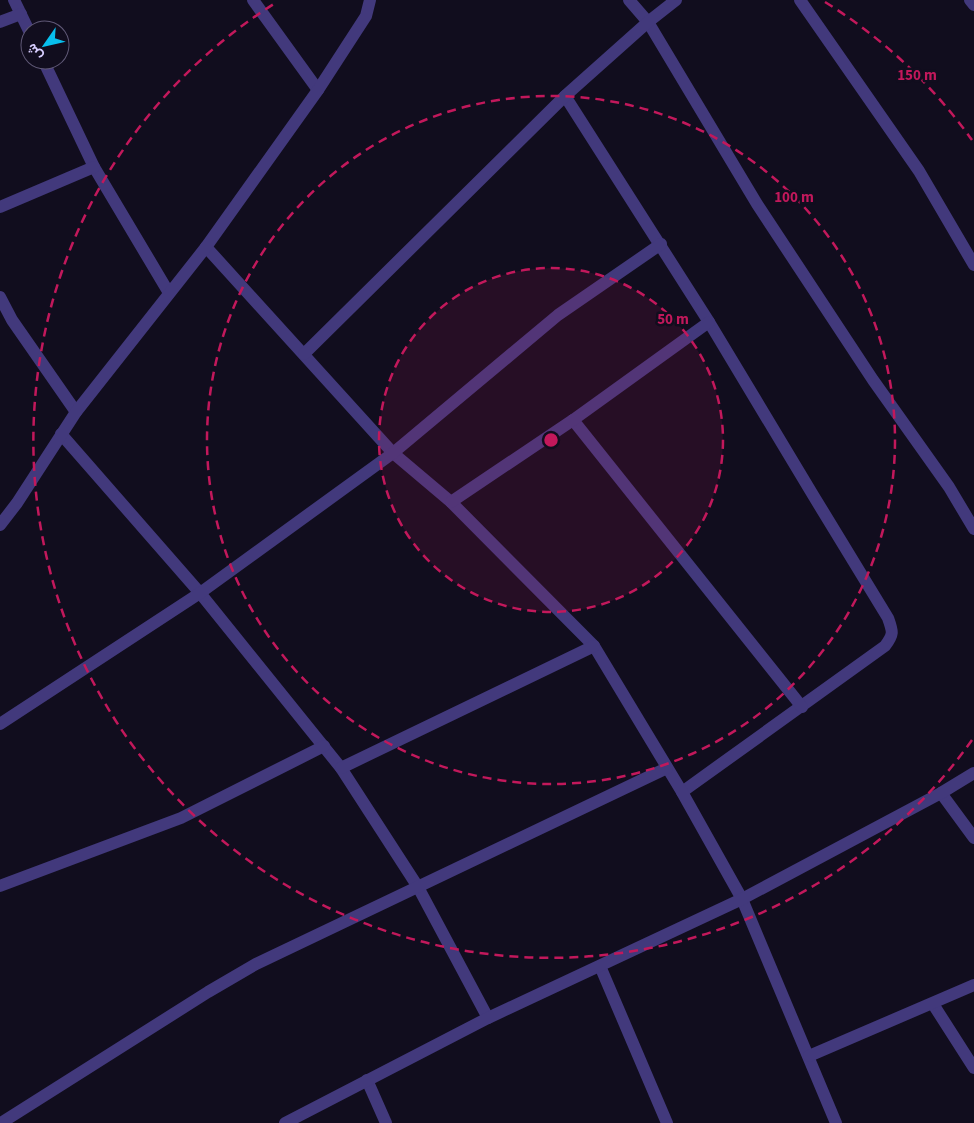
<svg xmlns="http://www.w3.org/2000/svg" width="974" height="1123" font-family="'Source Sans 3',Vazirmatn,sans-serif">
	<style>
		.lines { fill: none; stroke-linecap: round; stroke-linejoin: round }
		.minor { stroke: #42397c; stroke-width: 12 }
		.ring { fill: none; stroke: #c2185b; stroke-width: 2.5; stroke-dasharray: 9 6 }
		.centre { fill: #c2185b; stroke: #110d1e; stroke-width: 2.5 }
		.ring-label { font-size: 15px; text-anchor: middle; font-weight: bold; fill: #c2185b; stroke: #110d1e; stroke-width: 5; stroke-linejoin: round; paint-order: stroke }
	</style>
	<rect width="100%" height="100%" fill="#110d1e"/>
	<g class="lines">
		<g class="minor">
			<polyline points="14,0 30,33"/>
			<polyline points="253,0 318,90"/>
			<polyline points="629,0 648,22 757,204 873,380 949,487 974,529"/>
			<polyline points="800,0 919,171 974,265"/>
			<polyline points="970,0 974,5"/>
			<polyline points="0,22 21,14"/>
			<polyline points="43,60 94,167 169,293"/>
			<path d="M565,96L709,322L813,495L888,618C893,632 894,634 885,646L682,792"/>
			<polyline points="0,207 94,167"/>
			<polyline points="206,247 393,453 451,502 594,646 682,792 742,899 836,1123"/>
			<polyline points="0,297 12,320 76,412"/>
			<polyline points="304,354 565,96 648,22 676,0"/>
			<polyline points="573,420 802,707"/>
			<polyline points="61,434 200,593 341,768 418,887 488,1018"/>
			<polyline points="451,502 573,420 709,322"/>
			<polyline points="0,525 17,503 76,412 206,247 318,90 366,16 370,0"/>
			<polyline points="0,724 200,593 393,453 558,315 661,244"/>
			<polyline points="341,768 594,646"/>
			<polyline points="941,793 974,838"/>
			<polyline points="0,886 181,818 324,746"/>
			<polyline points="600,966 667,1123"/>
			<polyline points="933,1004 974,1068"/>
			<polyline points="809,1056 974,985"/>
			<polyline points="367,1080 386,1123"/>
			<polyline points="1,1123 208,992 256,964 667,768"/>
			<polyline points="285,1123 488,1018 742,899 941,793 974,773"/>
		</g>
	</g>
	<circle cx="551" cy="440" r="172" fill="#c2185b" fill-opacity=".12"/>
	<g class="ring">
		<circle cx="551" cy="440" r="172"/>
		<circle cx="551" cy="440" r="344"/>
		<path d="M972 740A517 517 0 1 1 277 2M825 2A517 517 0 0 1 972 140"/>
	</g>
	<circle cx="551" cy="440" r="8" class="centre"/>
	<g class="ring-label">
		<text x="917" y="80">150 m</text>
		<text x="794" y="202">100 m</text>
		<text x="673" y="324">50 m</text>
	</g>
	<g transform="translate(45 45) rotate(236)"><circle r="24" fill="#110d1e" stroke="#605977"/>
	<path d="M0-4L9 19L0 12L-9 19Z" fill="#08bfed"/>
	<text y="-8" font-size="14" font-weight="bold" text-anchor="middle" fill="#d6ccfd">ش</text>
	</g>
</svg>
